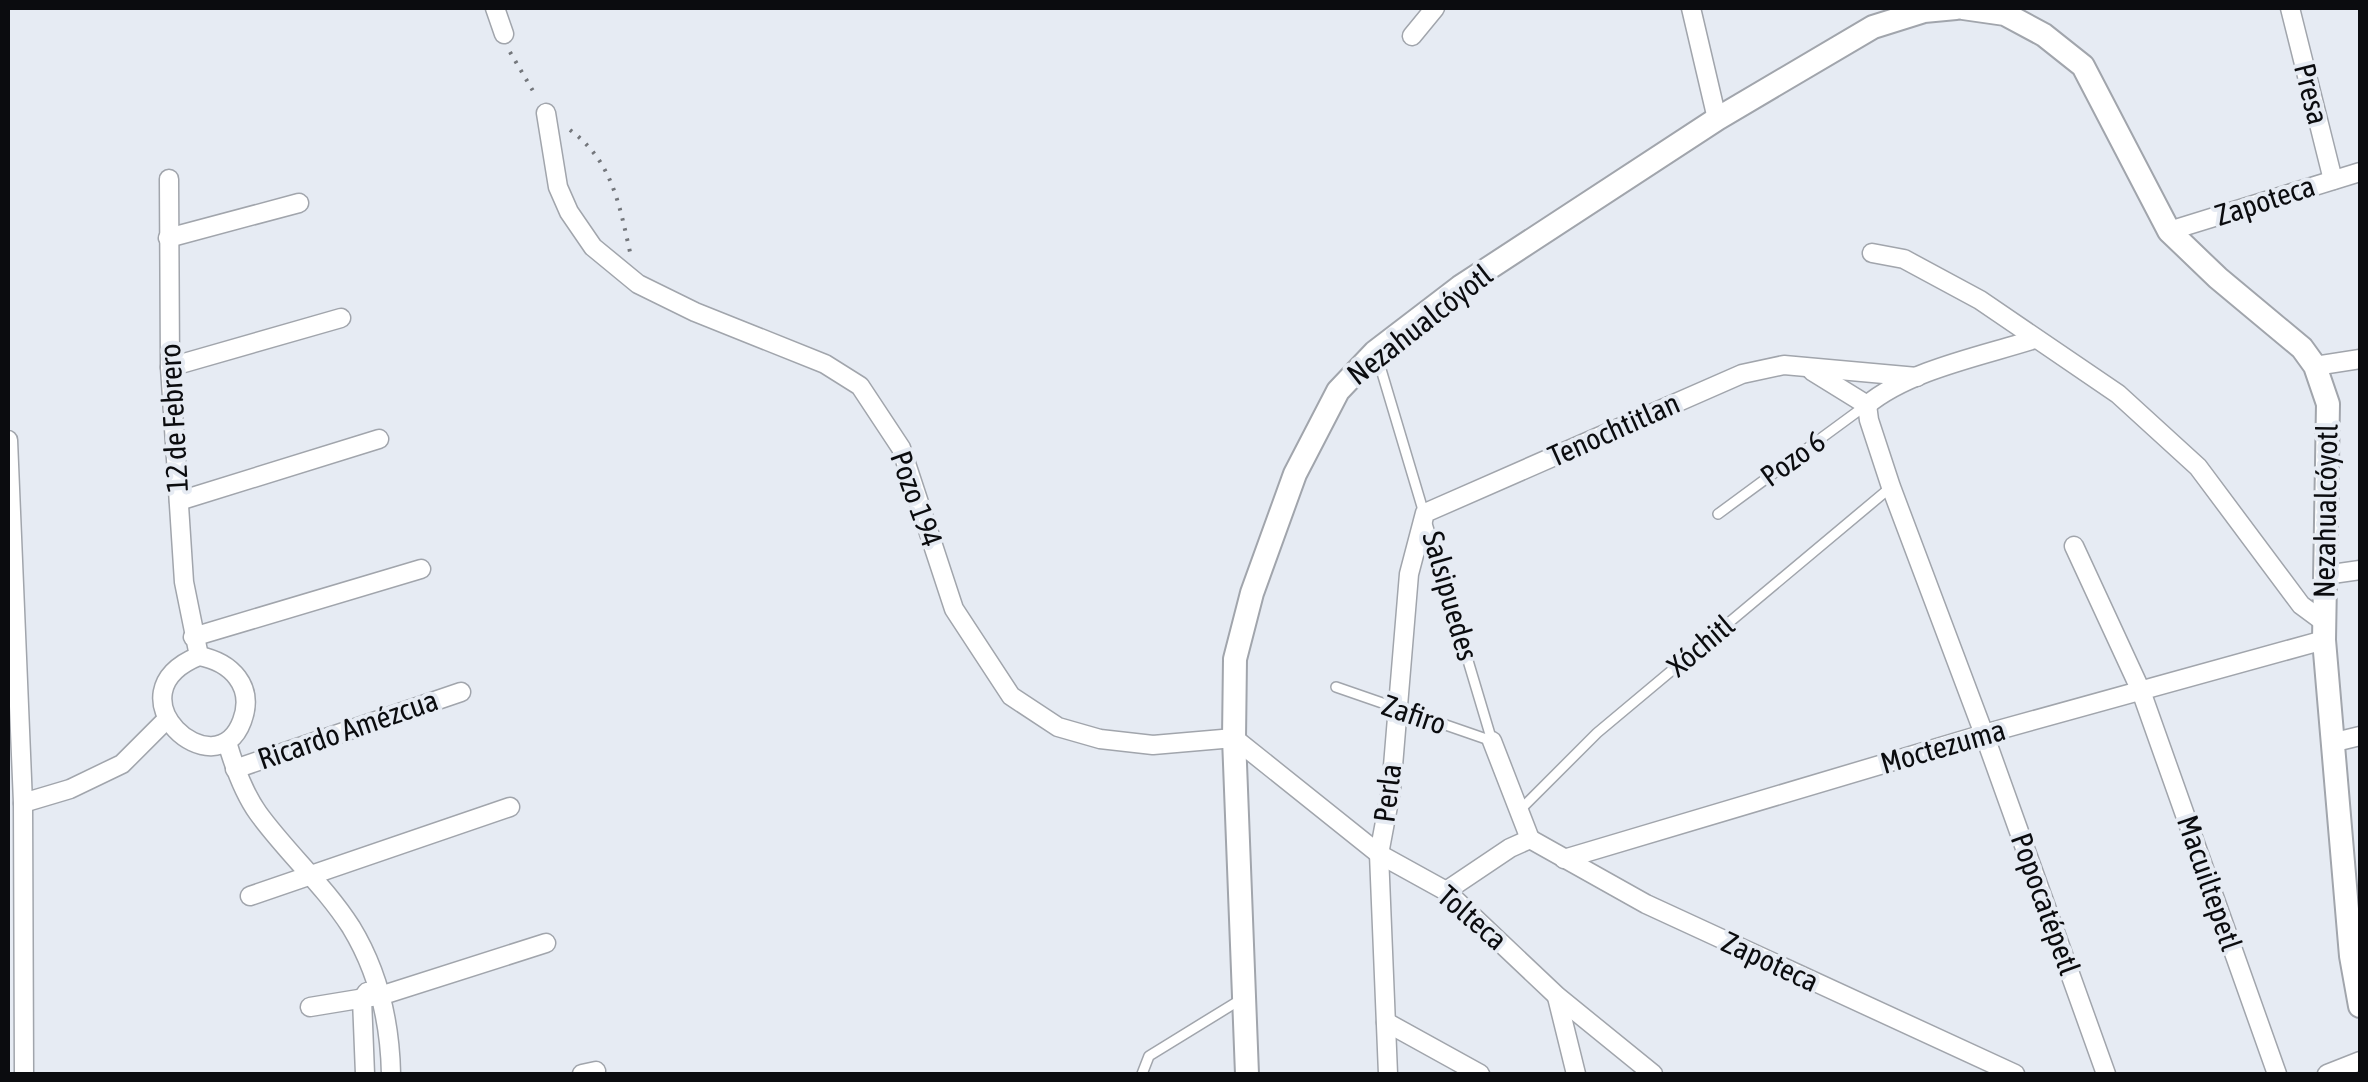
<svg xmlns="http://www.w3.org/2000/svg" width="2368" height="1082" font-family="'Asap Condensed',sans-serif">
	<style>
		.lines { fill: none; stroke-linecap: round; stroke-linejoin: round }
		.lane-casing { stroke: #a1a5ac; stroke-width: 12 }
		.street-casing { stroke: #a1a5ac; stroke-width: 21 }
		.secondary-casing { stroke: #a1a5ac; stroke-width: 26 }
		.path { stroke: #73767b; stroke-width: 4; stroke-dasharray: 2.5 8; stroke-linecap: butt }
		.lane { stroke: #fff; stroke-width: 9 }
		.street { stroke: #fff; stroke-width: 18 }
		.secondary { stroke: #fff; stroke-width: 22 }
		.labels { text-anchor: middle; stroke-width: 8; stroke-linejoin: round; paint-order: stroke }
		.street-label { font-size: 30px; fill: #0b0c0f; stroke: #e6ebf3 }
	</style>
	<rect width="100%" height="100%" fill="#e6ebf3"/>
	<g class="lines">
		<defs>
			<g id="lane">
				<polyline points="1377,356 1492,741"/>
				<polyline points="1718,514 1865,406"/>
				<polyline points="1336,687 1492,741"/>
				<polyline points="1520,810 1597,733 1891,487"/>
				<polyline points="1142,1074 1149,1056 1240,1000"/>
			</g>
			<g id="street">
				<polyline points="495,8 504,34"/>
				<polyline points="1691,8 1717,119"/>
				<polyline points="2290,8 2333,180"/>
				<polyline points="1412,36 1435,8"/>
				<polyline points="546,113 558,187 569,212 593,247 638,284 695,312 825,364 860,386 901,448 954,609 1011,696 1058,727 1100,739 1153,745 1234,738 1379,854 1446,891 1557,996 1653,1074"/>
				<polyline points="169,179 170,367 184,582 199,656"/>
				<polyline points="2169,231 2360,172"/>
				<polyline points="168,238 299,203"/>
				<polyline points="1872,253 1904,259 1980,300 2118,394 2198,467 2301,605 2324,622"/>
				<polyline points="2315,366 2360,359"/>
				<polyline points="170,367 341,318"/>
				<polyline points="1812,371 1867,405"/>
				<polyline points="1867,405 1869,420 1891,487 1984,734 2106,1074"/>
				<path d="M1867,405C1909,370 1982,356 2035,339"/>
				<polyline points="8,440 23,803 24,1074"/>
				<polyline points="179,501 379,439"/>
				<polyline points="2074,546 2141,691 2277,1074"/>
				<polyline points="2325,575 2360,570"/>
				<polyline points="193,637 421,569"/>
				<path d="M199,656C231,662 255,686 242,721C216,792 106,694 199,656Z"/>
				<polyline points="1492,741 1530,839"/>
				<path d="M227,742C234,766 243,792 258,813C287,853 324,885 351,927C379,973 390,1021 391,1074"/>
				<polyline points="2331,743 2360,736"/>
				<polyline points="235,769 461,692"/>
				<polyline points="23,803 70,789 122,764 167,719"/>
				<polyline points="1530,839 1646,904 2015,1074"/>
				<polyline points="1564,859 1984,734 2324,640"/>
				<polyline points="1446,891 1510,848 1530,839"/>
				<polyline points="250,896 510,807"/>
				<polyline points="1557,997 1576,1074"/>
				<polyline points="310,1007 383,995 546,943"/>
				<polyline points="1386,1022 1480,1074"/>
				<polyline points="365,1074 362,999 367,992"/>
				<polyline points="582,1074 596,1071"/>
				<polyline points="1388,1074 1379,854 1391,790 1409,574 1425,513 1742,374 1784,365 1917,377"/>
				<polyline points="2327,1074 2360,1061"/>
			</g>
			<g id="secondary">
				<polyline points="1963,8 2005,14 2044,35 2083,66 2169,231 2218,278 2302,348 2315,366 2328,404 2324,640 2351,956 2360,1006"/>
				<polyline points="1247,1074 1234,738 1235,659 1252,593 1295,474 1338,391 1375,352 1460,287 1717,119 1873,27 1924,11 1956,8"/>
			</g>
		</defs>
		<use href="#lane" class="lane-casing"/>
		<use href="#street" class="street-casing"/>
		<use href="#secondary" class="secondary-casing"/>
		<g class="path">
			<polyline points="510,52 536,96"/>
			<path d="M570,130C612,161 619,203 630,252"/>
		</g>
		<use href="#lane" class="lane"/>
		<use href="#street" class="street"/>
		<use href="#secondary" class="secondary"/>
	</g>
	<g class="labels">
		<g class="street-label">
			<text transform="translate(2311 94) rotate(76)" y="10">Presa</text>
			<text transform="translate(2265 201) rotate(-18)" y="10">Zapoteca</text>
			<text transform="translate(1420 325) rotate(-38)" y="10">Nezahualcóyotl</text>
			<text transform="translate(174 418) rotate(-93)" y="10">12 de Febrero</text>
			<text transform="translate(1614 430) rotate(-24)" y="10">Tenochtitlan</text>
			<text transform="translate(1793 459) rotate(-36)" y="10">Pozo 6</text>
			<text transform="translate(916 499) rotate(70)" y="10">Pozo 194</text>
			<text transform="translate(2326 511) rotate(-89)" y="10">Nezahualcóyotl</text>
			<text transform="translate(1450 596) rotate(74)" y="10">Salsipuedes</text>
			<text transform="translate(1701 646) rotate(-40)" y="10">Xóchitl</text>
			<text transform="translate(1414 715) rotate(19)" y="10">Zafiro</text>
			<text transform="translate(348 730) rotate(-19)" y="10">Ricardo Amézcua</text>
			<text transform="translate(1943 747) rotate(-16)" y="10">Moctezuma</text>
			<text transform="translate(1388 793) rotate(-83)" y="10">Perla</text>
			<text transform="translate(2209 883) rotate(71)" y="10">Macuiltepetl</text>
			<text transform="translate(2045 904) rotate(70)" y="10">Popocatépetl</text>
			<text transform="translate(1472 918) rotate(41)" y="10">Tolteca</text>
			<text transform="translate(1770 962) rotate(25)" y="10">Zapoteca</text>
		</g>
	</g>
	<rect width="2368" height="1082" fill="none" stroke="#0b0c0f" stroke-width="20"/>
</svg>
